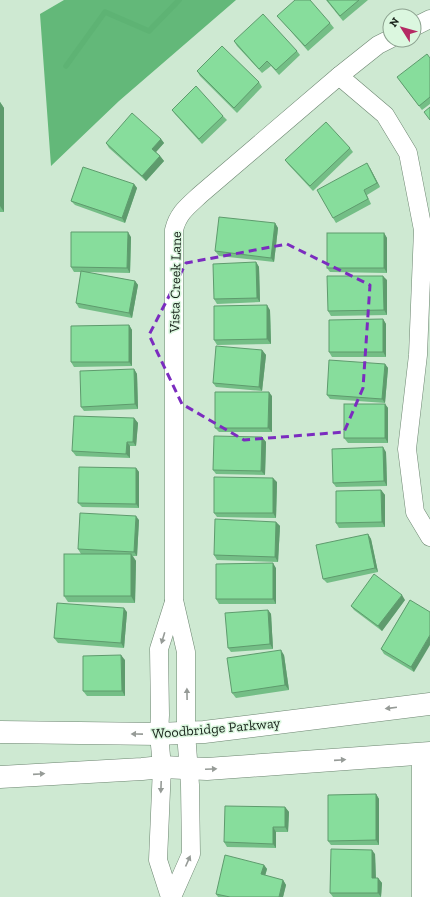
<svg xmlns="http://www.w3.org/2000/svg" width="430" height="897" font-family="'Zilla Slab',serif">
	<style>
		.forest { fill: #63b879 }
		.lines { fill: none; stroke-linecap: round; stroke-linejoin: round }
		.stream { stroke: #5eb374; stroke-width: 5.5 }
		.street-casing { stroke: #6c8570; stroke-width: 19 }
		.secondary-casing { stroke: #6c8570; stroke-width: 23 }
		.street { stroke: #fff; stroke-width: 18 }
		.secondary { stroke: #fff; stroke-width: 22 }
		.wall { fill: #74be86 }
		.shaded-wall { fill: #5e9b6d }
		.building { fill: #87dd9c; stroke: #5e9b6d }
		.oneway { fill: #969b97 }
		.marked { fill: none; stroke: #7b2cbf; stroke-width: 3; stroke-dasharray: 8 5; stroke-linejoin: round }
		.labels { text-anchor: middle; stroke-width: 3; stroke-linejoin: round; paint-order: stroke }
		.street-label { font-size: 14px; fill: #162018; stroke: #dbf7df }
	</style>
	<rect width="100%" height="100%" fill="#cee9d2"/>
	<polygon class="forest" points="64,0 236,0 119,101 51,166 40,14"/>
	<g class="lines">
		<polyline class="stream" points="66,66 105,12 149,31 179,0"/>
		<defs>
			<g id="street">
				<polyline points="414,27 430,19"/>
				<polyline points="339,76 385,115 408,153 423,230 418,355 407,449 415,512 430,537"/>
				<polyline points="421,755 421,897"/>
				<polyline points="170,897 158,860 162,767 159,734 160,715 159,649 174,602"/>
				<path d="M172,897L191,854L190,785L186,733V652L174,600V230C178,213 188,206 201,194L339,76L378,45L390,39"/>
			</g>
			<g id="secondary">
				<polyline points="0,732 159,734 204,732 430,704"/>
				<polyline points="0,777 142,769 162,767 207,769 430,753"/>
			</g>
		</defs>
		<use href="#street" class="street-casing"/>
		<use href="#secondary" class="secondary-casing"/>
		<use href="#street" class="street"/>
		<use href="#secondary" class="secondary"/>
	</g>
	<g class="wall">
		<polygon points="326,0 368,0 343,21"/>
		<polygon points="277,16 330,23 334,28 308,51 281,20"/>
		<polygon points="234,41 297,51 300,55 279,75 271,66 262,73 237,46"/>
		<polygon points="430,58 430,104 422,110 400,81"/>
		<polygon points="197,71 259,82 262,87 237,113 200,76"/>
		<polygon points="0,102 4,108 4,212 0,212"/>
		<polygon points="172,110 223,116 227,120 202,144 175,114"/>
		<polygon points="161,139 164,143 156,152 160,156 164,161 146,181 109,148 106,143"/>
		<polygon points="350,148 353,152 313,191 288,164 285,160"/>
		<polygon points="370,168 380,187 367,195 371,204 336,223 333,218"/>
		<polygon points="134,184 137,188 125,223 75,205 71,201"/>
		<polygon points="275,223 278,228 274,262 219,256 215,251"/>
		<polygon points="384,233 387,238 387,273 330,272 327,268"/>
		<polygon points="131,237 130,273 86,272 135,281 138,285 132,318 79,308 76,303 81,272 74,272 71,267"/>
		<polygon points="256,262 259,267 260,302 217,304 214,299"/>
		<polygon points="387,280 387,315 331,316 328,311"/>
		<polygon points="270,310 271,344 217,345 214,340"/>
		<polygon points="383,319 386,324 386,357 332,357 329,352"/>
		<polygon points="129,325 132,330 132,366 74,367 71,362"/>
		<polygon points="262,350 266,355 262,391 216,387 213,383"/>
		<polygon points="385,364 388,368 385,403 330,399 327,395"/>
		<polygon points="134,369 137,374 138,409 84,411 81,407"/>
		<polygon points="272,396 272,432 219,432 215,428"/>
		<polygon points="385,404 388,408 388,443 348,443 344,438"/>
		<polygon points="134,418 138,423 136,446 130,446 130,458 76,456 72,451"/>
		<polygon points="262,437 266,442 265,475 216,474 213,470"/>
		<polygon points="386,452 387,486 336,487 333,483"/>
		<polygon points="136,468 139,472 139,508 82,507 78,503"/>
		<polygon points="277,482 276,518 217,517 214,513"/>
		<polygon points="381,490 385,495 385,527 339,528 336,523"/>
		<polygon points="139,520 137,556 133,556 136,561 135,603 68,602 64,596 92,554 81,554 78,549"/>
		<polygon points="276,522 280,526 278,562 217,560 214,555"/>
		<polygon points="368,534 371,539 378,572 327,583 323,579"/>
		<polygon points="276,568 276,604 219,604 216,599"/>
		<polygon points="405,600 382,631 354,610 351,606"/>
		<polygon points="410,600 414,672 384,654 381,649"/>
		<polygon points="268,610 271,614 273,649 231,652 228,648"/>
		<polygon points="127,612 124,648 58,643 54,638"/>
		<polygon points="284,655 289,690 236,698 232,693"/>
		<polygon points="125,660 125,696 87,696 83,691"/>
		<polygon points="376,794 379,799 379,845 331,845 328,841"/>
		<polygon points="285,807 289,812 288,832 276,832 276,848 227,847 224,842"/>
		<polygon points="375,854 376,878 378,878 382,883 381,897 333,897 330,893"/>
		<polygon points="264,865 267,869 265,876 283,880 286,885 283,897 218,897 216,894"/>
	</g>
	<g class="shaded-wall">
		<polygon points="0,102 4,108 4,212 0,206"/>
		<polygon points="161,139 164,143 155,153 152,149"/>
		<polygon points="160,156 164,161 146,181 142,176"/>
		<polygon points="367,163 370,168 380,187 377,183"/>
		<polygon points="134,184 137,188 125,223 122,218"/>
		<polygon points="275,223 278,228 274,262 271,258"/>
		<polygon points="128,232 131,237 130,273 127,268"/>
		<polygon points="384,233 387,238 387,273 384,268"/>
		<polygon points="256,262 259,267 260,302 257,298"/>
		<polygon points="383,276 387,280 387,315 384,310"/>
		<polygon points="135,281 138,285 132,318 129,313"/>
		<polygon points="267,305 270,310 271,344 267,339"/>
		<polygon points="383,319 386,324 386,357 383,352"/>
		<polygon points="129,325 132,330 132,366 129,362"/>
		<polygon points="262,350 266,355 262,391 259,387"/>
		<polygon points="385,364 388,368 385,403 382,399"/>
		<polygon points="134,369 137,374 138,409 135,404"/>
		<polygon points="269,392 272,396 272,432 268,428"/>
		<polygon points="385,404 388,408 388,443 385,438"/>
		<polygon points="134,418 138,423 136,446 133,442"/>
		<polygon points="262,437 266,442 265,475 261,471"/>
		<polygon points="127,442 130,446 130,458 126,454"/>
		<polygon points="383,447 386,452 387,486 384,481"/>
		<polygon points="136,468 139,472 139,508 136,504"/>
		<polygon points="273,478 277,482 276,518 273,513"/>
		<polygon points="381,490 385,495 385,527 382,522"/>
		<polygon points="136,516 139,520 137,556 134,552"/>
		<polygon points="276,522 280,526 278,562 275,557"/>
		<polygon points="368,534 371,539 378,572 375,568"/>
		<polygon points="131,554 136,561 135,603 131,596"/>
		<polygon points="273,563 276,568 276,604 273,599"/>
		<polygon points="402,595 405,600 382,631 378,626"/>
		<polygon points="124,608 127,612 124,648 121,643"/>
		<polygon points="268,610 271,614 273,649 270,644"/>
		<polygon points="430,635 430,645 414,672 411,667"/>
		<polygon points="281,650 284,655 289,690 285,685"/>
		<polygon points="121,655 125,660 125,696 122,691"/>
		<polygon points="376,794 379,799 379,845 376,840"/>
		<polygon points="285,807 289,812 288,832 285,827"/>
		<polygon points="273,827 276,832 276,848 273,844"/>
		<polygon points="372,850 375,854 376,883 372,878"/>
		<polygon points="264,865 267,869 264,879 261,874"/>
		<polygon points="378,878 382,883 381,897 378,893"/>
		<polygon points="283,880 286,885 283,897 279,897"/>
	</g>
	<g class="building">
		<polygon points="295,0 310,0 330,23 305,46 277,16"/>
		<polygon points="327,0 359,0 340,16"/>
		<polygon points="263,14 297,51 276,70 267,61 259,69 234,41"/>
		<polygon points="222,46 259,82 234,108 197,71"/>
		<polygon points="427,54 430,58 430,97 419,106 397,77"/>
		<polygon points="196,86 223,116 199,139 172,110"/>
		<polygon points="430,107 430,120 424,112"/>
		<polygon points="132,113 161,139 152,149 160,156 142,176 106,143"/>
		<polygon points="326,122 350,148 310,186 285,160"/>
		<polygon points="367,163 377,183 364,190 368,199 333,218 317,190"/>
		<polygon points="83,167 134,184 122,218 71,201"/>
		<polygon points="219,217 275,223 271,258 215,251"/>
		<polygon points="71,232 128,232 127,268 71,267"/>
		<rect x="327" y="233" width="57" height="35"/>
		<polygon points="256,262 257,298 214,299 213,264"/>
		<polygon points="81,271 135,281 129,313 76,303"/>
		<polygon points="327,276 383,276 384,310 328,311"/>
		<polygon points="267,305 267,339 214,340 214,306"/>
		<polygon points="383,319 383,352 329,352 329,320"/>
		<polygon points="129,325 129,362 71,362 71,326"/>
		<polygon points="216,346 262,350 259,387 213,383"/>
		<polygon points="329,360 385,364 382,399 327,395"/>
		<polygon points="134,369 135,404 81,407 80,371"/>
		<polygon points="215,392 269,392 268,428 215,428"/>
		<rect x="344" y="404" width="41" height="34"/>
		<polygon points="74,416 134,418 133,442 127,442 126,454 72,451"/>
		<polygon points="214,436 262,437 261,471 213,470"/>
		<polygon points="383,447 384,481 333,483 332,449"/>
		<polygon points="79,467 136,468 136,504 78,503"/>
		<polygon points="214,477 273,478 273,513 214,513"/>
		<polygon points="381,490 382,522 336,523 336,491"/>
		<polygon points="80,513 136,516 134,552 78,549"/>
		<polygon points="215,519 276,522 275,557 214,555"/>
		<polygon points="368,534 375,568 323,579 316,545"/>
		<rect x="64" y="554" width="67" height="42"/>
		<polygon points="273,563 273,599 216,599 216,564"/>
		<polygon points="374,574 402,595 378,626 351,606"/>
		<polygon points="410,600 430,612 430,635 411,667 381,649"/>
		<polygon points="57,603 124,608 121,643 54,638"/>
		<polygon points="268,610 270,644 228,648 225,613"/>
		<polygon points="281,650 285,685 232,693 227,658"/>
		<polygon points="121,655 122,691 83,691 83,656"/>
		<polygon points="376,794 376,840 328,841 328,795"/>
		<polygon points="225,806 285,807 285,827 273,827 273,844 224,842"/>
		<polygon points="331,849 372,850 372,878 378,878 378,893 330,893"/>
		<polygon points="225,855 264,865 261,874 283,880 279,897 230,897 216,894"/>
	</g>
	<defs><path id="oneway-solid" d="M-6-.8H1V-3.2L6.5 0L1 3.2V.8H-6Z"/></defs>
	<g class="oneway">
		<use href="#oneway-solid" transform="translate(163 638) rotate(107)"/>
		<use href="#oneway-solid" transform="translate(187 694) rotate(-91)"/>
		<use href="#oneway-solid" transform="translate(391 708) rotate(173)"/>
		<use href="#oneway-solid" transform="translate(137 734) rotate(-179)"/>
		<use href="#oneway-solid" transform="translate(340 760) rotate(-4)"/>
		<use href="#oneway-solid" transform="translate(211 769) rotate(-3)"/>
		<use href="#oneway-solid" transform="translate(39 774) rotate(-4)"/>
		<use href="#oneway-solid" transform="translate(161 787) rotate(92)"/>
		<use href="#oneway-solid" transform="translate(188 861) rotate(-66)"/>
	</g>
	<path class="marked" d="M287,244L370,285L363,388L344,432L244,440L182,404L149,335L186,263Z"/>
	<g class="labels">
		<g class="street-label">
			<text transform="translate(175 282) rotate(-89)" y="5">Vista Creek Lane</text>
			<text transform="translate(216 728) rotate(-5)" y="5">Woodbridge Parkway</text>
		</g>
	</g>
	<g transform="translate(402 28) rotate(307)"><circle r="19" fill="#dbf7df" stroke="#8ca18f"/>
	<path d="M0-3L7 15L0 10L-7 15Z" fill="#b52a64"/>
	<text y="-6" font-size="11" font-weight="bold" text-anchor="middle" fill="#162018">N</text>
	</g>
</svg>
